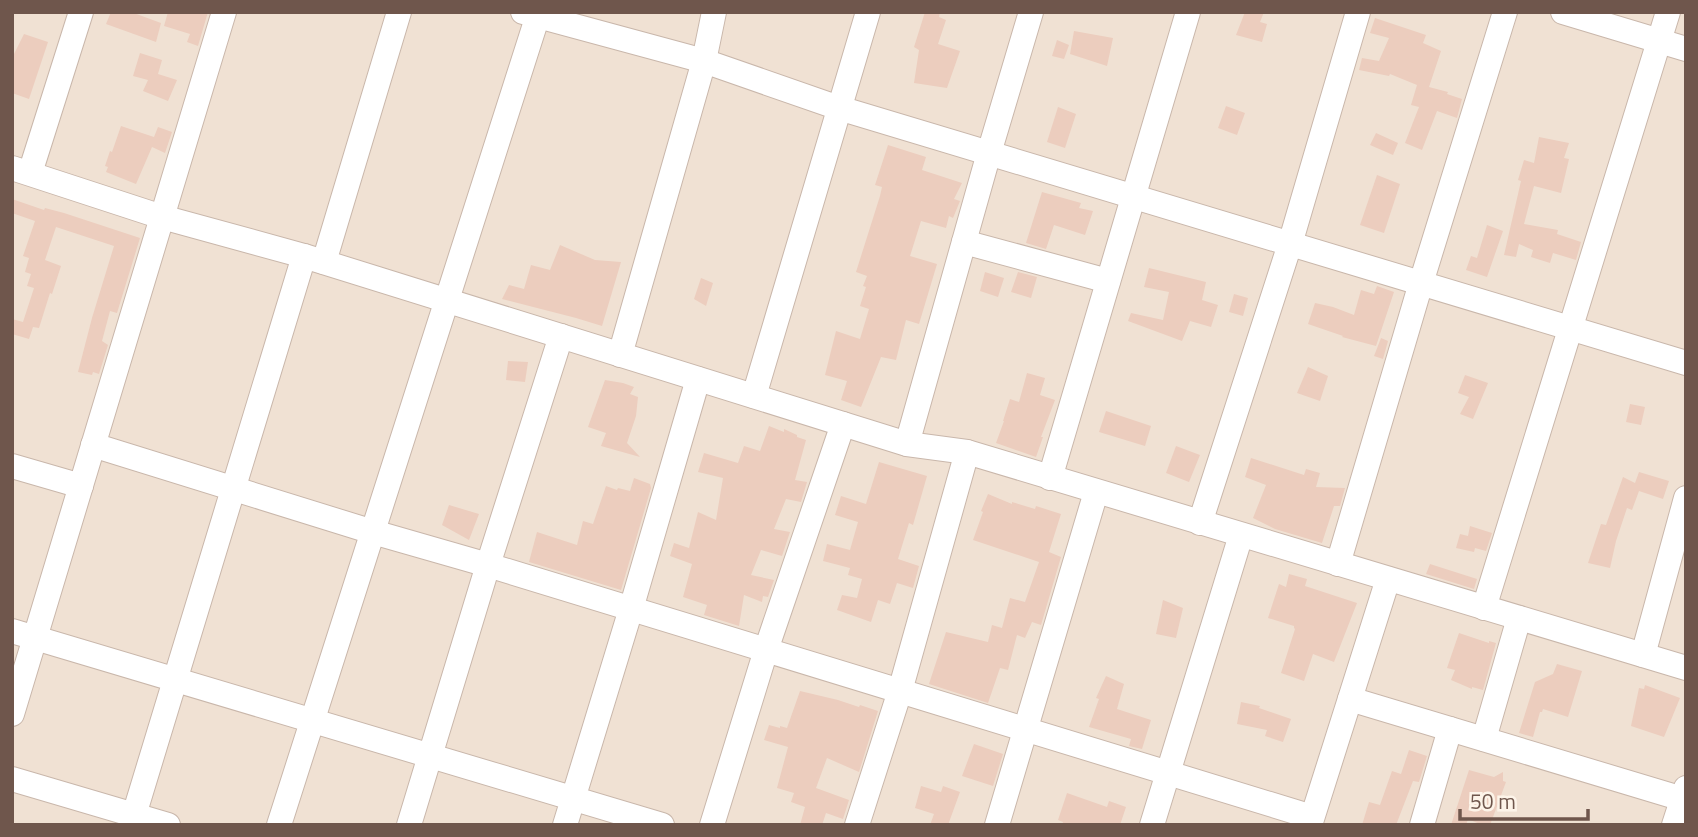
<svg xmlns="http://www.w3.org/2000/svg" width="1698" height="837" font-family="'Titillium Web',sans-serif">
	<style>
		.residential { fill: #f0e1d3 }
		.building { fill: #eccdbe }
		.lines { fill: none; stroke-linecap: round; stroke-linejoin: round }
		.minor-casing { stroke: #c9b7ab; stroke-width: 26 }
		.minor { stroke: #fff; stroke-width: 24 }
	</style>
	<rect width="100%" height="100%" fill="#f9efe3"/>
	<rect class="residential" x="12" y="12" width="1674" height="813"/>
	<g class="building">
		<polygon points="111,12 131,12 161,23 156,42 106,24"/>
		<polygon points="168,12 208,12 198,46 187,42 190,34 164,26"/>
		<polygon points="925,12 940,12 939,17 946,20 938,44 960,51 947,88 914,83 919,50 914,47"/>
		<polygon points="1245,12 1264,12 1260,22 1267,24 1262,42 1236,35"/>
		<polygon points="1375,18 1426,35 1423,43 1441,51 1429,87 1448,92 1447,94 1462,99 1457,118 1437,111 1422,150 1405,143 1419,107 1411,105 1417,85 1390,74 1389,76 1359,70 1362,58 1379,61 1389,38 1370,33"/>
		<polygon points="1074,31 1113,38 1107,66 1070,54"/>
		<polygon points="24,34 48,42 29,99 12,93 12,58"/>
		<polygon points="1057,40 1069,45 1064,59 1052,56"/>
		<polygon points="140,53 162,60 158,74 177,80 168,101 143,91 148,80 133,76"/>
		<polygon points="1226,106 1245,113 1237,135 1218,128"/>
		<polygon points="1058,107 1076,114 1065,148 1047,142"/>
		<polygon points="121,126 154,137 158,127 172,132 165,153 152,147 136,184 106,172 108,167 105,166 110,151 112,152"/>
		<polygon points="1376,133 1398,143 1393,155 1370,145"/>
		<polygon points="1539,137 1569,143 1564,158 1569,159 1561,193 1534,186 1524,224 1558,230 1557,234 1581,242 1576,260 1553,253 1550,263 1531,257 1533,250 1519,244 1516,257 1504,255 1521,181 1518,180 1524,160 1534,163"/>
		<polygon points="888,145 926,157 922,170 962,183 954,199 960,201 953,218 949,216 946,228 921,221 910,256 937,264 919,324 906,320 896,360 881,357 861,407 841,400 847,381 825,375 836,331 860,339 869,309 860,306 866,287 863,286 867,276 856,272 880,196 882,187 875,185"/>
		<polygon points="1377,175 1400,184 1384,233 1360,225"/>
		<polygon points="1042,192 1081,203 1079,208 1093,211 1085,235 1054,225 1046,249 1026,243"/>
		<polygon points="12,199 44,210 45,208 64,213 140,238 117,313 110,311 102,341 108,345 99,374 93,372 92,375 78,372 92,318 114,246 56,227 45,260 61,266 52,294 50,293 39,328 33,327 29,339 12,334 12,319 23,322 34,288 27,286 31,274 25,272 29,258 23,256 35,221 12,213"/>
		<polygon points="1487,225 1503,231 1487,277 1466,270 1471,256 1477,258"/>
		<polygon points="560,245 595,260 621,262 602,326 576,318 502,299 509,285 524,289 531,265 550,270"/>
		<polygon points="1149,268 1206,282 1202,300 1218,305 1211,327 1190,321 1182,341 1128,321 1131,313 1163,320 1169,292 1144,287"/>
		<polygon points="985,272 1004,278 998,297 980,291"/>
		<polygon points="1018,272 1037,277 1031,298 1011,292"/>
		<polygon points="701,278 713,283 706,306 694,299"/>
		<polygon points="1377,286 1394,292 1376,346 1342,337 1343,336 1308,324 1315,303 1333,307 1354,315 1361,290 1374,294"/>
		<polygon points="1234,294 1248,298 1243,316 1229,312"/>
		<polygon points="1381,338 1388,341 1383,359 1374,356"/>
		<polygon points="508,361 528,362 525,382 506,380"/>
		<polygon points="1308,367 1328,376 1320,401 1297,393"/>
		<polygon points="1027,373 1045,378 1040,395 1055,400 1041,437 1043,437 1036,457 996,443 1004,421 1003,421 1010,399 1019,402"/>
		<polygon points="1465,375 1488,383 1473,419 1460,414 1469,397 1458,393"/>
		<polygon points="605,380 623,383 634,387 630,394 638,397 636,416 627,443 640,457 601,446 606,433 588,427"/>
		<polygon points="1630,404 1645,407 1641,425 1626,422"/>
		<polygon points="1106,411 1151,426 1145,446 1099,432"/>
		<polygon points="769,426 784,432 784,429 797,435 797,437 806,440 795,480 807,482 801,502 786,499 774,529 790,532 782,556 761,550 751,575 774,580 768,597 763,596 762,602 744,595 739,626 704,615 707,605 683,597 692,564 670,556 674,543 689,548 698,512 716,520 723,478 698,472 704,453 738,463 744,446 760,451"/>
		<polygon points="1176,446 1200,455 1189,482 1166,473"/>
		<polygon points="1251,458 1304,475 1306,469 1320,473 1316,487 1345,488 1340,506 1334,506 1322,543 1275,529 1253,518 1266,485 1245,477"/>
		<polygon points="879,462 927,476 913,525 909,523 898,559 919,566 913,588 897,583 890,604 878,600 871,622 837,610 842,595 857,598 862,579 848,575 850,568 823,561 827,544 850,550 858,522 835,515 841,496 866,504"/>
		<polygon points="1639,472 1669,481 1663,499 1639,491 1632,510 1627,508 1616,541 1610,568 1588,563 1601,524 1606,525 1623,477 1635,483"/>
		<polygon points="634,478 650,484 651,488 621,590 529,562 537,532 577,545 583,521 593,524 606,486 617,490 618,488 630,491"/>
		<polygon points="988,494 1012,504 1012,502 1035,509 1036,506 1061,514 1049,552 1061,557 1041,625 1032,622 1025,638 1017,635 1008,670 1000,668 988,703 929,684 946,632 988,642 992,625 1002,628 1010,598 1025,602 1039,562 973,540 983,512 981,511"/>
		<polygon points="449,505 479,514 469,540 442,525"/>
		<polygon points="1470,526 1492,533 1486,551 1475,548 1474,552 1456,548 1460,534 1468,536"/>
		<polygon points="1430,564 1477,579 1474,589 1426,574"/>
		<polygon points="1289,574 1307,579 1305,586 1357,603 1334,662 1313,654 1304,681 1281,673 1295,629 1294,628 1294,626 1268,618 1279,584 1286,587"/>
		<polygon points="1163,600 1183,608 1176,638 1156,634"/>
		<polygon points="1459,633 1489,643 1489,641 1496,643 1483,690 1472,687 1472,689 1451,680 1455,670 1447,668"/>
		<polygon points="1557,664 1582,671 1568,717 1543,709 1542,712 1540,712 1533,737 1519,733 1535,682 1553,674"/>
		<polygon points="1106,676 1124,684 1117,709 1151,720 1142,749 1129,746 1131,739 1089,727 1099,699 1096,698"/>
		<polygon points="1645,685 1680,698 1664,737 1631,726 1639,688 1644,689"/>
		<polygon points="800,691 838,700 859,707 860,705 878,711 859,772 827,758 816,788 849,800 843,819 826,813 822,825 800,825 805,807 791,802 794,793 777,788 788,747 764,740 769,725 780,728 780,726 787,728"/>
		<polygon points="1241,702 1260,706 1259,708 1291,719 1283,742 1265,736 1267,730 1237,724"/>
		<polygon points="974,744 1003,754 993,786 962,776"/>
		<polygon points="1409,750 1427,756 1419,782 1413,781 1396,825 1362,825 1369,802 1380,805 1392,771 1401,774"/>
		<polygon points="1469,770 1494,777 1503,772 1503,781 1506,782 1490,825 1482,825 1468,819 1466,825 1451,825"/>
		<polygon points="921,786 941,792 943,786 960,792 948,825 930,825 934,814 915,808"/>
		<polygon points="1067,793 1107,807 1109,801 1126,807 1120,825 1062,825 1063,822 1058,820"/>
	</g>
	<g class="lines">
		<defs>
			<g id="minor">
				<polyline points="523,12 704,61 839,108 1686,363"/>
				<polyline points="1563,12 1686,49"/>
				<polyline points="12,168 162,217 304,256 907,444 967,452 1686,668"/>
				<polyline points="30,173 81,12"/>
				<polyline points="964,242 1108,281"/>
				<polyline points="324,262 399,12"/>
				<polyline points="620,355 704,61 714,12"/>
				<polyline points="754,396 868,12"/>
				<polyline points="907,444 989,153 1031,12"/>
				<polyline points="93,445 373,532 488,565 1312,817"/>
				<polyline points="12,466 81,486"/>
				<polyline points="1050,478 1188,12"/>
				<polyline points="1200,523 1290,244 1358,12"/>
				<polyline points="1338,564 1421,283 1505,12"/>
				<polyline points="1484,608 1668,12"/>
				<polyline points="12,631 662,825"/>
				<polyline points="1643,655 1686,498"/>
				<polyline points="1350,699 1686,800"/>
				<polyline points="12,714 224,12"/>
				<polyline points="1484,739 1519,618"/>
				<polyline points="12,779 168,825"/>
				<polyline points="131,825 304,256"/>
				<polyline points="279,825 539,12"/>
				<polyline points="409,825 488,565 561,336"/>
				<polyline points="565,825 631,609 698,379"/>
				<polyline points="712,825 766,650 843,424"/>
				<polyline points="857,825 900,691 967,452"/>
				<polyline points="997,825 1096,492"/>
				<polyline points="1152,825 1241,535"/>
				<polyline points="1310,825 1388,579"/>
				<polyline points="1422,825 1450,729"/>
				<polyline points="1674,825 1686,788"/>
			</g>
		</defs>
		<use href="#minor" class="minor-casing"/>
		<use href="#minor" class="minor"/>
	</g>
	<rect width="1698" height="837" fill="none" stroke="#6f564c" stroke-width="28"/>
	<path d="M1460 809v10h128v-10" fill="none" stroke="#6f564c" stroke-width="3.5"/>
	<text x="1470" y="809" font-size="21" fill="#6f564c" stroke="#fdf4e9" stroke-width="5" paint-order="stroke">50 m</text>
</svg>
